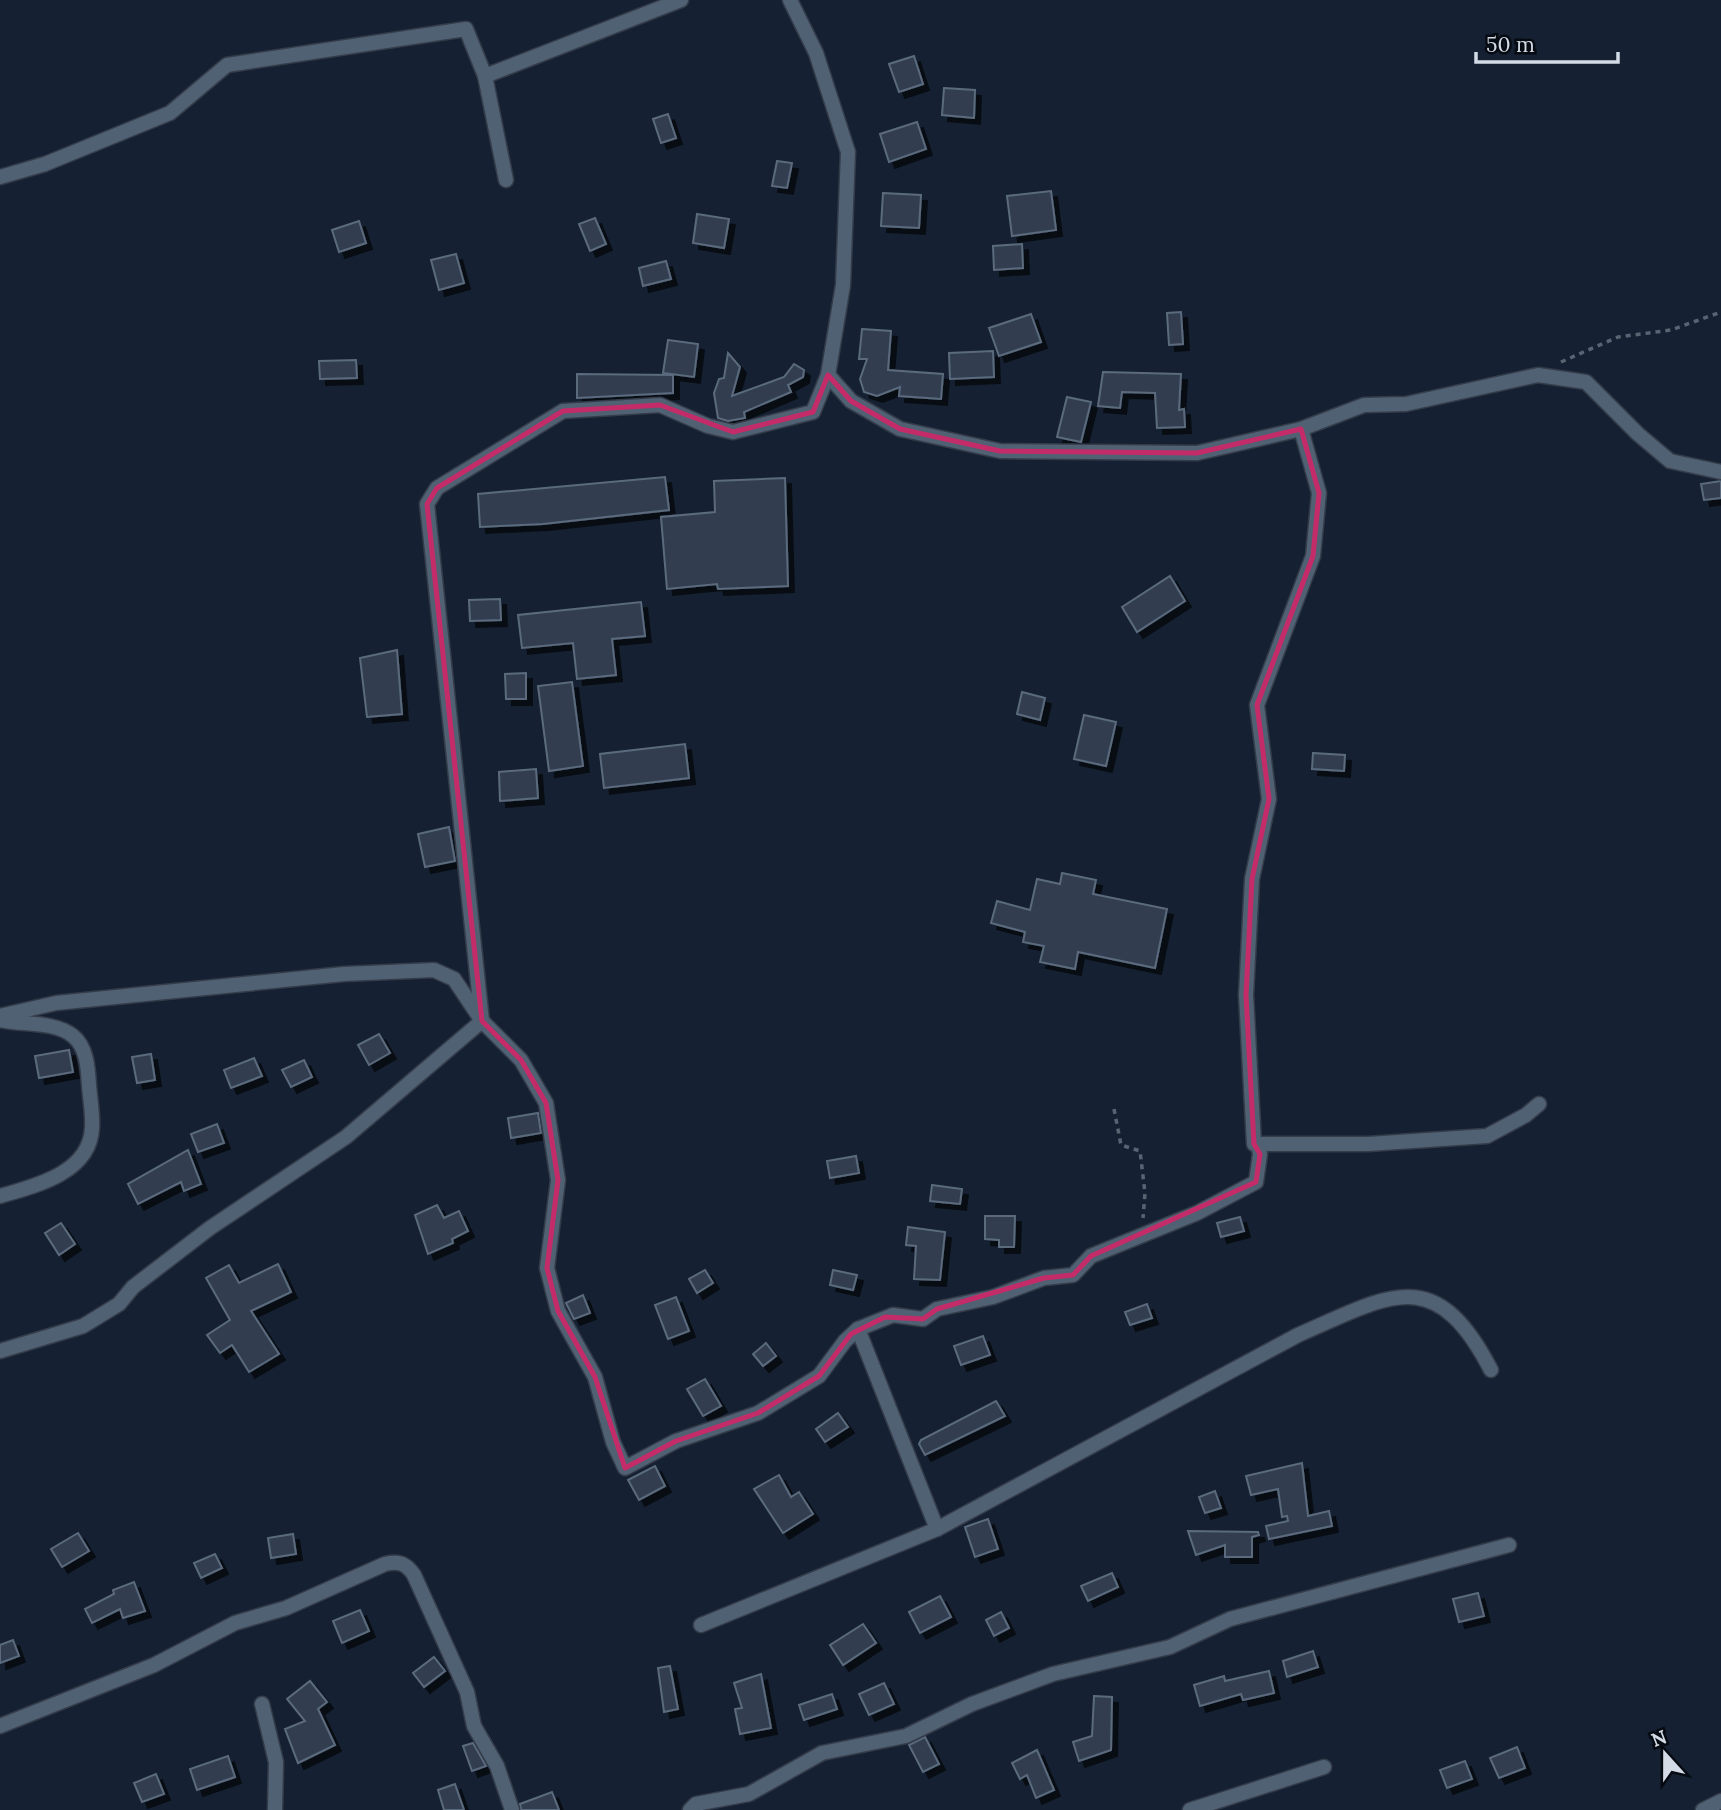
<svg xmlns="http://www.w3.org/2000/svg" width="1721" height="1810" font-family="Lora,serif">
	<style>
		.building { fill: #303e50; stroke: #5b6a7e; stroke-width: 2; filter: url(#shadow) }
		.lines { fill: none; stroke-linecap: round; stroke-linejoin: round }
		.street-casing { stroke: #343c4a; stroke-width: 17 }
		.path { stroke: #596473; stroke-width: 3.5; stroke-dasharray: 5 5; stroke-linecap: butt }
		.street { stroke: #516174; stroke-width: 14 }
		.marked { fill: none; stroke: #c42c69; stroke-width: 5; stroke-linejoin: round }
	</style>
	<defs>
		<filter id="shadow"><feDropShadow dx="6" dy="6" stdDeviation="0" flood-color="#0009"/></filter>
	</defs>
	<rect width="100%" height="100%" fill="#152132"/>
	<g class="building">
		<polygon points="914,56 923,84 899,92 889,64"/>
		<polygon points="944,88 975,90 974,118 942,115"/>
		<polygon points="668,114 676,138 661,143 653,119"/>
		<polygon points="917,122 926,149 889,162 880,134"/>
		<polygon points="777,161 792,163 787,188 772,186"/>
		<polygon points="1051,191 1056,230 1012,236 1007,196"/>
		<polygon points="883,193 921,195 919,228 881,226"/>
		<polygon points="697,214 729,219 724,248 693,243"/>
		<polygon points="595,218 606,244 590,251 579,224"/>
		<polygon points="359,221 366,243 339,252 332,230"/>
		<polygon points="1022,244 1023,268 994,270 993,246"/>
		<polygon points="456,254 464,283 439,290 431,260"/>
		<polygon points="666,261 671,279 643,286 639,268"/>
		<polygon points="1181,312 1183,344 1169,345 1167,313"/>
		<polygon points="1031,314 1041,342 999,356 989,328"/>
		<polygon points="862,329 891,331 888,370 943,374 941,399 899,396 900,387 877,396 864,392 860,379 867,359 859,359"/>
		<polygon points="668,340 698,344 694,377 663,373"/>
		<polygon points="993,351 994,377 950,379 949,353"/>
		<polygon points="728,353 740,367 732,396 784,377 794,364 804,370 803,377 788,385 791,392 744,412 745,418 728,421 718,418 714,393 719,379 724,378"/>
		<polygon points="356,360 357,378 320,379 319,361"/>
		<polygon points="1103,372 1181,374 1179,410 1184,409 1185,427 1157,428 1155,393 1122,392 1120,408 1098,406"/>
		<polygon points="577,374 673,375 673,393 577,398"/>
		<polygon points="1067,397 1091,402 1081,442 1057,437"/>
		<polygon points="665,477 669,510 543,524 480,527 478,494"/>
		<polygon points="785,478 788,586 718,589 717,584 667,589 661,517 715,512 714,481"/>
		<polygon points="1721,481 1721,498 1704,500 1701,484"/>
		<polygon points="1170,576 1185,601 1137,632 1122,607"/>
		<polygon points="500,599 501,620 470,621 469,600"/>
		<polygon points="641,602 645,636 612,639 616,675 577,679 573,643 522,648 518,615"/>
		<polygon points="397,650 402,714 367,717 360,658"/>
		<polygon points="526,673 526,699 506,699 505,674"/>
		<polygon points="572,682 583,766 549,771 538,686"/>
		<polygon points="1022,692 1045,698 1040,720 1017,714"/>
		<polygon points="1084,715 1116,722 1106,766 1074,759"/>
		<polygon points="685,744 689,778 604,788 600,754"/>
		<polygon points="1313,753 1345,755 1344,771 1312,769"/>
		<polygon points="536,769 538,798 500,801 499,772"/>
		<polygon points="449,827 455,861 425,867 418,834"/>
		<polygon points="1062,873 1096,880 1093,894 1167,909 1155,968 1078,952 1075,969 1040,962 1044,946 1023,942 1025,932 991,923 997,901 1030,910 1037,879 1060,884"/>
		<polygon points="379,1034 390,1053 369,1065 358,1045"/>
		<polygon points="69,1050 73,1072 39,1078 35,1056"/>
		<polygon points="151,1054 155,1080 137,1083 132,1057"/>
		<polygon points="254,1058 262,1076 231,1088 224,1070"/>
		<polygon points="304,1060 312,1077 291,1087 282,1070"/>
		<polygon points="538,1113 541,1133 511,1138 508,1118"/>
		<polygon points="217,1124 224,1143 198,1152 191,1134"/>
		<polygon points="188,1150 201,1184 184,1191 181,1182 138,1204 128,1184"/>
		<polygon points="856,1156 859,1173 830,1178 827,1161"/>
		<polygon points="932,1185 962,1189 960,1204 930,1201"/>
		<polygon points="437,1205 444,1218 459,1211 468,1231 452,1239 453,1243 428,1254 415,1215"/>
		<polygon points="985,1216 1015,1216 1014,1247 999,1247 999,1240 985,1239"/>
		<polygon points="1240,1217 1244,1231 1221,1237 1217,1223"/>
		<polygon points="61,1223 75,1244 59,1255 45,1233"/>
		<polygon points="908,1227 945,1232 940,1280 914,1279 916,1246 906,1245"/>
		<polygon points="278,1264 291,1292 251,1311 279,1354 249,1372 232,1345 220,1353 207,1335 230,1320 206,1278 229,1265 239,1283"/>
		<polygon points="705,1270 713,1283 697,1293 689,1279"/>
		<polygon points="833,1270 857,1275 853,1290 830,1285"/>
		<polygon points="583,1295 590,1313 574,1319 566,1303"/>
		<polygon points="676,1297 689,1331 668,1339 655,1305"/>
		<polygon points="1147,1304 1152,1318 1130,1325 1125,1312"/>
		<polygon points="983,1336 990,1355 961,1365 954,1346"/>
		<polygon points="766,1343 776,1356 763,1366 753,1354"/>
		<polygon points="705,1379 721,1406 703,1416 687,1389"/>
		<polygon points="996,1401 1005,1416 925,1455 919,1444 921,1440"/>
		<polygon points="838,1413 848,1427 825,1442 816,1429"/>
		<polygon points="1302,1463 1308,1516 1329,1511 1332,1526 1269,1539 1266,1526 1288,1521 1287,1516 1282,1517 1278,1489 1251,1495 1246,1476"/>
		<polygon points="655,1466 665,1486 639,1500 628,1480"/>
		<polygon points="779,1475 791,1497 799,1492 813,1514 783,1533 754,1489"/>
		<polygon points="1215,1491 1221,1508 1205,1513 1199,1497"/>
		<polygon points="988,1519 998,1549 975,1557 965,1527"/>
		<polygon points="1188,1531 1258,1532 1259,1535 1252,1537 1252,1557 1225,1557 1225,1545 1196,1555"/>
		<polygon points="78,1533 89,1551 62,1567 51,1549"/>
		<polygon points="293,1534 296,1554 271,1558 268,1538"/>
		<polygon points="215,1554 222,1568 201,1578 194,1563"/>
		<polygon points="1112,1573 1118,1587 1088,1601 1081,1586"/>
		<polygon points="134,1582 145,1611 123,1618 120,1609 92,1623 85,1609 114,1594 113,1590"/>
		<polygon points="1478,1593 1484,1616 1459,1622 1453,1599"/>
		<polygon points="940,1596 951,1617 920,1633 909,1612"/>
		<polygon points="360,1610 369,1631 342,1643 333,1621"/>
		<polygon points="1001,1612 1009,1628 994,1636 986,1620"/>
		<polygon points="863,1624 876,1643 843,1665 830,1645"/>
		<polygon points="13,1640 19,1656 0,1663 0,1645"/>
		<polygon points="1313,1651 1318,1667 1287,1677 1283,1661"/>
		<polygon points="434,1657 445,1671 424,1687 413,1673"/>
		<polygon points="670,1666 678,1709 664,1712 658,1668"/>
		<polygon points="1269,1671 1274,1693 1243,1700 1241,1694 1200,1706 1194,1685 1224,1676 1225,1681"/>
		<polygon points="761,1674 771,1728 740,1734 735,1709 742,1708 734,1683"/>
		<polygon points="310,1681 327,1702 318,1709 335,1745 298,1763 285,1729 305,1721 287,1699"/>
		<polygon points="884,1683 894,1704 869,1715 859,1694"/>
		<polygon points="832,1694 837,1709 804,1720 799,1705"/>
		<polygon points="1094,1696 1112,1697 1111,1750 1079,1761 1073,1742 1092,1736"/>
		<polygon points="925,1737 939,1764 923,1772 909,1745"/>
		<polygon points="473,1743 486,1766 472,1771 463,1746"/>
		<polygon points="1517,1747 1525,1768 1499,1778 1490,1758"/>
		<polygon points="1037,1750 1054,1790 1036,1798 1027,1775 1020,1779 1012,1763"/>
		<polygon points="228,1756 235,1777 197,1790 190,1769"/>
		<polygon points="1465,1761 1472,1779 1447,1788 1440,1770"/>
		<polygon points="156,1774 164,1794 142,1802 134,1783"/>
		<polygon points="455,1784 464,1810 444,1810 438,1790"/>
		<polygon points="552,1792 559,1810 521,1810 520,1804"/>
	</g>
	<g class="lines">
		<defs>
			<g id="street">
				<polyline points="790,0 816,53 848,152 843,285 828,375"/>
				<polyline points="485,76 681,0"/>
				<polyline points="0,177 45,164 170,113 227,65 466,29 485,76 506,180"/>
				<polyline points="1301,429 1319,493 1313,556 1257,705 1269,799 1252,879 1246,995 1254,1144 1368,1144 1487,1136 1526,1115 1539,1104"/>
				<polyline points="0,1016 56,1003 344,974 434,970 454,979 482,1021 521,1060 546,1103 558,1180 547,1268 558,1311 595,1377 613,1442 625,1468 676,1441 758,1413 819,1376 845,1341 858,1329 893,1315 923,1319 937,1309 993,1297 1044,1278 1073,1275 1091,1256 1197,1213 1256,1182 1260,1154 1258,1144"/>
				<path d="M0,1020C22,1025 55,1021 73,1036C87,1047 88,1069 89,1085C90,1099 93,1114 92,1128C90,1173 35,1186 0,1196"/>
				<polyline points="858,1329 937,1529"/>
				<polyline points="0,1351 83,1326 119,1304 133,1287 210,1228 346,1137 482,1021 427,504 437,488 563,411 660,405 708,426 733,432 813,412 828,375 851,401 900,429 1000,451 1197,453 1301,429 1364,405 1406,404 1538,375 1586,382 1638,434 1670,461 1721,472"/>
				<path d="M701,1625L937,1529L1298,1335C1390,1295 1435,1262 1491,1370"/>
				<polyline points="262,1704 276,1762 275,1810"/>
				<path d="M0,1726L154,1665L235,1623L286,1608L385,1564C399,1561 406,1563 414,1575L467,1692L474,1726L497,1766L512,1810"/>
				<polyline points="690,1810 696,1804 749,1794 822,1753 906,1736 972,1704 1053,1674 1170,1647 1230,1619 1509,1545"/>
				<polyline points="1190,1810 1324,1767"/>
				<polyline points="1703,1810 1721,1801"/>
			</g>
		</defs>
		<use href="#street" class="street-casing"/>
		<g class="path">
			<polyline points="1561,362 1618,337 1671,330 1721,312"/>
			<polyline points="1114,1109 1121,1145 1140,1151 1145,1193 1143,1218"/>
		</g>
		<use href="#street" class="street"/>
	</g>
	<path class="marked" d="M828,375L851,401L900,429L1000,451L1197,453L1301,429L1319,493L1313,556L1257,705L1269,799L1252,879L1246,995L1254,1144L1260,1154L1256,1182L1091,1256L1073,1275L1044,1278L937,1309L923,1319L885,1317L851,1334L819,1376L758,1413L676,1441L625,1468L595,1377L558,1311L547,1268L558,1180L546,1103L521,1060L482,1021L427,504L437,488L563,411L660,405L733,432L813,412Z"/>
	<g transform="translate(1665 1754) rotate(339)" stroke="#060b12" stroke-width="5" paint-order="stroke">
	<path d="M0-5L12 26L0 18L-12 26Z" fill="#d2dbe6"/>
	<text y="-10" font-size="19" font-weight="bold" text-anchor="middle" fill="#d2dbe6">N</text>
	</g>
	<path d="M1476 52v10h142v-10" fill="none" stroke="#d2dbe6" stroke-width="3.5"/>
	<text x="1486" y="52" font-size="21" fill="#d2dbe6" stroke="#060b12" stroke-width="5" paint-order="stroke">50 m</text>
</svg>
